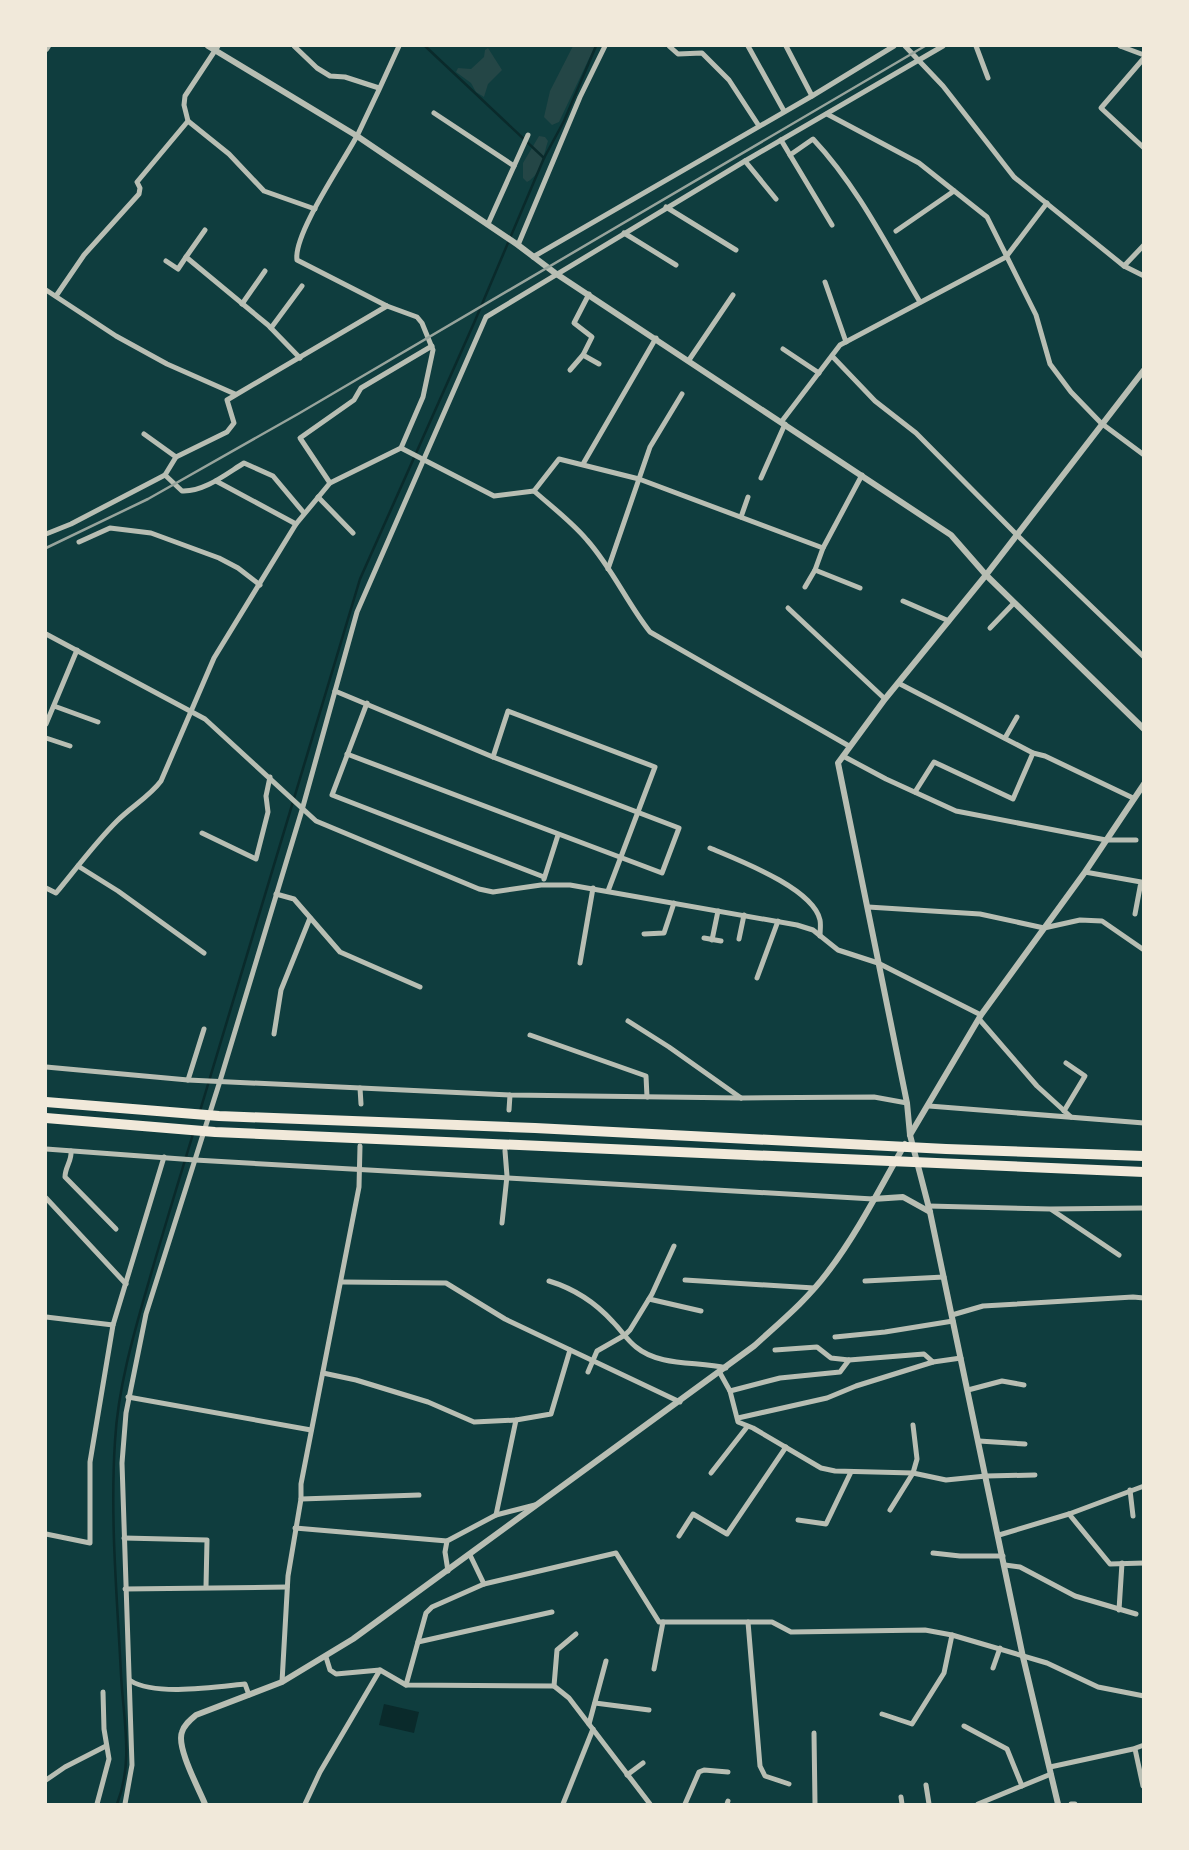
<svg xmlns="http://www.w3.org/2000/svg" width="1189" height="1850" font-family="Cabin,sans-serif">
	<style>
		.green { fill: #244646 }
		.water { fill: #0a2a2b }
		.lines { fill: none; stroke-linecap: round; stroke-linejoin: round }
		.stream { stroke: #0a2a2b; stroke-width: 2.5 }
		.minor { stroke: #b8beb3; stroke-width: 5 }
		.tertiary { stroke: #b8beb3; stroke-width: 6 }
		.motorway { stroke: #f1e9da; stroke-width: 10 }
		.rail { stroke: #97a49c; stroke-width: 2.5 }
	</style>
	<rect width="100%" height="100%" fill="#0f3d3e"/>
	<g class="green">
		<polygon points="573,46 595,46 559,122 552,125 544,117 550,91"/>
		<polygon points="488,48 502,70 488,84 484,97 476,92 471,83 456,72 458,68 471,69 484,57 485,50"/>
		<path d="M539,136L545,137L548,141C543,156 542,174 527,182L523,178V163Z"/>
	</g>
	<polygon class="water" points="384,1704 419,1712 414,1733 379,1725"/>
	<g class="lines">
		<g class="stream">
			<polyline points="425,46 544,158"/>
			<polyline points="200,1111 360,579 474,323 544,158 564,121 596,46"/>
			<path d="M117,1804C134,1761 123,1718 121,1674C117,1596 110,1519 115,1441C118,1387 134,1333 149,1281C163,1232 178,1183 193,1134"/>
		</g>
		<g class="minor">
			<polyline points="218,46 185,96 184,105 188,121 229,154 264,191 315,209"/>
			<polyline points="294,46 317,68 330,76 345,77 379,88"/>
			<polyline points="669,46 678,54 702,53 729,80 759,126"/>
			<polyline points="748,46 784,111"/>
			<polyline points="786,46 812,96"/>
			<polyline points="905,46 943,86 1014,177 1124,266 1144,276"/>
			<polyline points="976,46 988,78"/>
			<polyline points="1120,46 1144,55"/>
			<polyline points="1144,58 1101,108 1144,148"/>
			<polyline points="434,113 514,166"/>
			<polyline points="827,114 919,163 987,217 1036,315 1050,364 1071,392 1101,423 1144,455"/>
			<polyline points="781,140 832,225"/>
			<path d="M790,155L813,139C858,187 887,246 920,302"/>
			<polyline points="745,161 776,199"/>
			<polyline points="666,207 736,250"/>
			<polyline points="488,224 528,135"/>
			<polyline points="205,230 186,257 268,325 300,358"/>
			<polyline points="896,231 954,191"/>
			<polyline points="624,233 676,265"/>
			<polyline points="518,245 580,97 605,46"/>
			<polyline points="533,257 812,96 894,46"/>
			<polyline points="166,261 178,269 186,257"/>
			<polyline points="1124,266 1144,245"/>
			<polyline points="825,282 846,342"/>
			<polyline points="46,290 116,336 167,364 235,394"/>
			<polyline points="589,294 574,323 592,337 583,355 599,364"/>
			<polyline points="56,296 84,255 139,194 140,188 137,182 188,121"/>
			<polyline points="242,304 265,271"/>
			<polyline points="271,328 302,286"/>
			<polyline points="783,349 819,373"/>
			<polyline points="832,356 875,401 916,433 1017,535 1144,657"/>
			<polyline points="689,360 733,295"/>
			<polyline points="570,370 583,355"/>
			<polyline points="782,421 840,345 1006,257 1047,203"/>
			<polyline points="144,434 176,457 227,432 234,423 227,400 387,306"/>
			<path d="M401,448L494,496L534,491C552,507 572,522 587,540C612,568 627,603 650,632L849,746"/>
			<polyline points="583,464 656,338"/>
			<path d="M165,475L182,491C204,492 226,474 244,463L273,476L304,513"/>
			<polyline points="761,478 785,424"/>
			<polyline points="216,481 296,524"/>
			<polyline points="330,483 300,438 354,400 361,388 432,346"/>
			<polyline points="534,491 559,459 639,479 823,548"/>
			<polyline points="318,497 353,533"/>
			<polyline points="741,517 748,497"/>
			<polyline points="46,534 71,524 165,475 176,457"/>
			<polyline points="79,542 110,528 151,533 219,558 238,568 260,585"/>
			<polyline points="608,569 650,447 682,394"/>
			<polyline points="815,570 860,588"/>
			<polyline points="805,587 815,570 823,548 862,475"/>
			<polyline points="903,601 949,621"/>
			<polyline points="788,608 885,699"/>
			<polyline points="990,628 1014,603"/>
			<polyline points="46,634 205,719 316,821 479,889 493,892 541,885 570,885 797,925 813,930 838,950 878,963 981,1015"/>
			<polyline points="900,684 1033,753 1045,756 1133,798"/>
			<polyline points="335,691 493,757 679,828 662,873 347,754"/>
			<polyline points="367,703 332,795 544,877"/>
			<polyline points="54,706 98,722"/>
			<polyline points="46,724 77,650"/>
			<polyline points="46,738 70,746"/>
			<polyline points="1005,738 1017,717"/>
			<polyline points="843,756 886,779 956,811 1106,840 1136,840"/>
			<polyline points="493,757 508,711 655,767 608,891"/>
			<polyline points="915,792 934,762 1013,799 1033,753"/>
			<polyline points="202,833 256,859 268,812 266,796 270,777"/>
			<path d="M710,848C738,860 813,888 820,920C821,925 820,931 820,936"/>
			<polyline points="78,866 118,891 204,953"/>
			<polyline points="1085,872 1141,882 1135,914"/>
			<polyline points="544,879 558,835"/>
			<path d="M46,888L56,893C76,869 95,843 117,821C132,806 149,797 161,781L214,658L296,524L330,483L401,448L423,397L433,350L422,323L417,317L387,306L297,260C293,234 344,161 358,134C372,105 386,75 399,46"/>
			<polyline points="276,894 294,899 340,952 420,987"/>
			<polyline points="868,907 980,914 1044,928 1080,920 1102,921 1144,950"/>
			<polyline points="644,934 664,933 674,903"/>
			<polyline points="704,938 721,941"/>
			<polyline points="739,939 744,915"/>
			<polyline points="712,940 718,911"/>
			<polyline points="580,963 593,888"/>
			<polyline points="757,978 778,921"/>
			<polyline points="979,1019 1037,1086 1071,1117"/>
			<polyline points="628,1021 669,1047 741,1098"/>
			<polyline points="274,1034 281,990 310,918"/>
			<polyline points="530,1035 646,1076 647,1097"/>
			<polyline points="46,1067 188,1080 510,1095 741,1098 874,1097 907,1103"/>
			<polyline points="188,1080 204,1029"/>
			<polyline points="360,1088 361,1104"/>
			<polyline points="929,1106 1144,1123"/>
			<polyline points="509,1110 510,1095"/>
			<polyline points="1064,1111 1085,1076 1066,1063"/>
			<polyline points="46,1149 195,1160 873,1199"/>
			<path d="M71,1151C72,1161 65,1167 65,1177L116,1229"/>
			<polyline points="46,1198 126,1284"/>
			<polyline points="928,1206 1050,1209 1144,1208"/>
			<polyline points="1052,1210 1119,1255"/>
			<polyline points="502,1223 507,1176 505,1151"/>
			<polyline points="685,1280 814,1288"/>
			<path d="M549,1281C575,1289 595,1302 613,1322C621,1330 627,1340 636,1347C660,1367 698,1361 726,1368"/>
			<polyline points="865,1281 944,1277"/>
			<polyline points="342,1282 446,1283 505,1319 680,1402"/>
			<polyline points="649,1299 701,1311"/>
			<polyline points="952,1315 983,1306 1133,1297 1144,1298"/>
			<polyline points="46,1317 113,1325 164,1157"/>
			<polyline points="835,1337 885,1332 953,1321"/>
			<polyline points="775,1350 817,1347 831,1358 849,1360 924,1354 933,1362 961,1358"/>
			<polyline points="588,1372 597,1351 625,1335 630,1330 652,1294 674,1246"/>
			<polyline points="323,1373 356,1380 428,1402 474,1422 516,1420"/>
			<polyline points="720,1373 730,1391 738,1422 753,1428 821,1468 835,1471 913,1473 946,1480 986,1476 1035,1475"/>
			<polyline points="968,1390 1002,1381 1024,1385"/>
			<polyline points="730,1391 780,1378 840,1372 849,1360"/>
			<polyline points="128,1397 311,1430"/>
			<polyline points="738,1418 827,1398 856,1386 933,1362"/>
			<polyline points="979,1441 1025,1444"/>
			<polyline points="711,1473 747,1427"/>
			<polyline points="1130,1490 1133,1516"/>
			<polyline points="301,1499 419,1495"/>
			<polyline points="890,1510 913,1473 917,1459 913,1425"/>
			<polyline points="1069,1514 1110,1564 1144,1563"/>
			<polyline points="496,1515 516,1420 551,1414 570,1350"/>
			<polyline points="798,1520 826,1524 851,1472"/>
			<polyline points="295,1528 447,1541"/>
			<polyline points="46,1534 90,1543 90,1462 113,1325"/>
			<polyline points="999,1535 1069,1514 1144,1486"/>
			<polyline points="679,1536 693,1514 727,1534 786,1447"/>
			<polyline points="124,1538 207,1540 206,1587"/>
			<polyline points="933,1553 960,1556 1003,1556"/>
			<polyline points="470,1555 484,1584"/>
			<polyline points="1005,1565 1020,1567 1075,1596 1136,1614"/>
			<polyline points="448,1571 445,1552 447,1541 496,1515 535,1505"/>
			<polyline points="125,1589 287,1587"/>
			<polyline points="1119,1610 1122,1563"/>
			<polyline points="748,1622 760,1766 765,1776 789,1784"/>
			<polyline points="418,1642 552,1612"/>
			<polyline points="326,1657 330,1670 336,1674 380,1670 406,1685 554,1686 569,1698 650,1804"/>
			<polyline points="993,1668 1000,1648"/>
			<polyline points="654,1669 663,1622"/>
			<path d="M131,1681C155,1696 215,1687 245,1684L249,1695"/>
			<polyline points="282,1682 288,1576 301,1499 301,1484 359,1187 360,1146"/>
			<polyline points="406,1685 426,1613 432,1607 484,1584 616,1553 659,1622 772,1622 791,1632 925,1630 952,1635 1047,1663 1098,1687 1144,1696"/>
			<polyline points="554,1686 557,1650 576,1634"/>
			<polyline points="595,1703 649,1710"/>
			<polyline points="882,1714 912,1724 944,1673 952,1635"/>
			<polyline points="589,1724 606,1661"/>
			<polyline points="964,1726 1007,1749 1022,1786"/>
			<polyline points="814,1733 815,1804"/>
			<polyline points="1135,1749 1143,1786"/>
			<polyline points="1050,1767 1133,1749 1144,1745"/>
			<polyline points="627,1775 643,1763"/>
			<polyline points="46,1780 65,1767 106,1746"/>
			<polyline points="926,1785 929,1804"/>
			<polyline points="901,1797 902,1804"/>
			<polyline points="97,1804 109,1759 104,1729 103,1692"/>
			<polyline points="125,1804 132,1765 122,1463 126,1413 146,1314 220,1081 302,810 357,612 486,317 745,161 943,46"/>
			<polyline points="305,1804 320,1772 380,1670"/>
			<polyline points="563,1804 593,1729"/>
			<polyline points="685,1804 699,1772 704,1770 728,1772"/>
			<polyline points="727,1804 728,1801"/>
			<polyline points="978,1804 1051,1774"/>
			<polyline points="1071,1804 1075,1804"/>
		</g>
		<g class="tertiary">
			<polyline points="208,46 357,136 518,245 555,273 951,535 986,575 1144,729"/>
			<polyline points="46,49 48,46"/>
			<polyline points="910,1135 981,1015 1085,872 1144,784"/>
			<polyline points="873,1199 903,1197 930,1212"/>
			<path d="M205,1804C199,1789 176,1747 182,1732C184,1725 190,1720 196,1715L282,1682L353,1639L754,1346C779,1323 806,1301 827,1273C857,1234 880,1188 905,1144"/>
			<polyline points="1058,1804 1023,1657 930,1212 910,1135 907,1103 838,763 885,699 986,575 1144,370"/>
		</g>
		<g class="motorway">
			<polyline points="46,1102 219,1116 535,1128 946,1149 1144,1156"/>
			<polyline points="46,1118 215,1132 1144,1172"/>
		</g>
		<polyline class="rail" points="46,548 148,499 298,414 925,46"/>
	</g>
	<rect width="1189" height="1850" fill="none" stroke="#f1e9da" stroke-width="94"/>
</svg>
